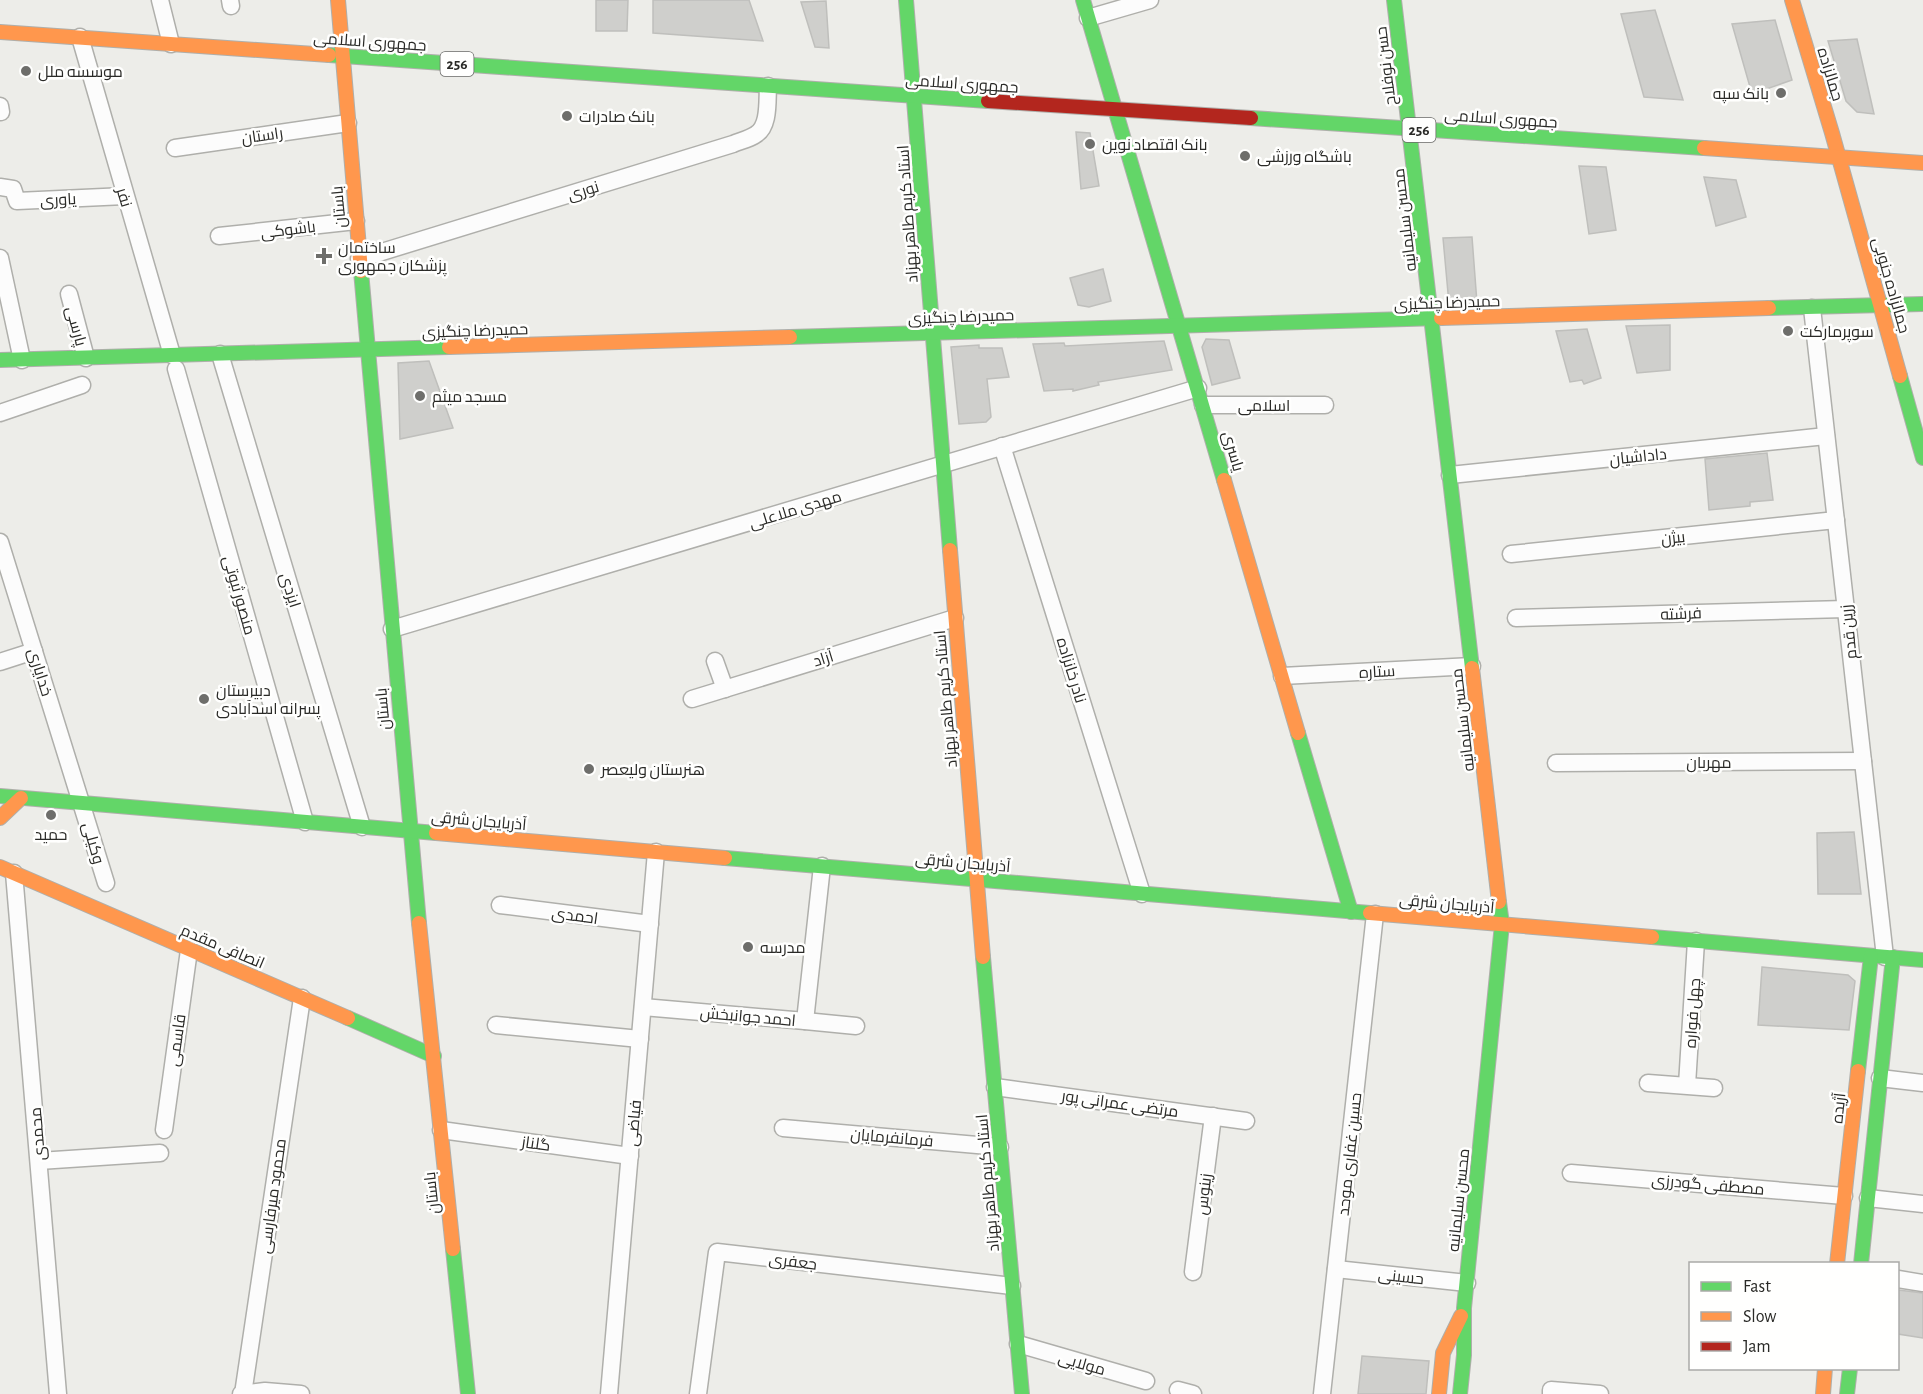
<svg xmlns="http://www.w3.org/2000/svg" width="1923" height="1394" font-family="'Alegreya Sans',Cairo,sans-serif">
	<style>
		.building { fill: #cfcfcc; stroke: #bfbfbc; stroke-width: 1.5 }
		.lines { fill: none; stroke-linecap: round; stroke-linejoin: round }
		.street-casing { stroke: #afafab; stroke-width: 19 }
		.fast-casing { stroke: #afafab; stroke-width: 16 }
		.slow-casing { stroke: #afafab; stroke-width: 16 }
		.jam-casing { stroke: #afafab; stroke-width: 16 }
		.street { stroke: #fcfcfc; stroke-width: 16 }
		.fast { stroke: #63d668; stroke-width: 14 }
		.slow { stroke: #ff974d; stroke-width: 14 }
		.jam { stroke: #b3261e; stroke-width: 14 }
		.poi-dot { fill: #6e6e6b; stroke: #fffffe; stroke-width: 2 }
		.labels { text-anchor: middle; stroke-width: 5; stroke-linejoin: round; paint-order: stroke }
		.shield { fill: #fffffe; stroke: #6a6a68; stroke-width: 1.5 }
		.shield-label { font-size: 15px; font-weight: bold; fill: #2a2a27 }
		.street-label { font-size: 16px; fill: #2a2a27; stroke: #fffffe }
		.poi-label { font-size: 16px; fill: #2a2a27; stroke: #fffffe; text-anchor: start }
	</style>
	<rect width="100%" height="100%" fill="#edede9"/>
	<g class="building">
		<polygon points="596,0 628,0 627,31 596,31"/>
		<polygon points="653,0 749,0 763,41 653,33"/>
		<polygon points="826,1 829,48 815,47 801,2"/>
		<polygon points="1655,10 1683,100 1644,97 1621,14"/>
		<polygon points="1775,20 1792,80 1752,94 1732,24"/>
		<polygon points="1857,39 1874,114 1857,112 1846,101 1828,41"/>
		<polygon points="1076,132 1090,133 1099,186 1081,189"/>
		<polygon points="1579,166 1606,167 1616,230 1589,234"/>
		<polygon points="1704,177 1736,180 1746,217 1716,226"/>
		<polygon points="1472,237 1477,303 1449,304 1443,238"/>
		<polygon points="1103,269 1111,301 1089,307 1078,305 1070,278"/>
		<polygon points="1670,325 1670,370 1637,373 1626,326"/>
		<polygon points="1587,329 1601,378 1584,384 1582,380 1570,382 1556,331"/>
		<polygon points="1206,339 1229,340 1240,378 1212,385 1202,347"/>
		<polygon points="1164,341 1172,370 1098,382 1099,385 1073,391 1073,389 1044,391 1033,344 1064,343 1065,346"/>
		<polygon points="979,345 979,348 1002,348 1009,377 987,379 991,417 986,422 959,424 951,347"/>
		<polygon points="429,361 453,428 400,439 398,363"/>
		<polygon points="1767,453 1773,500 1750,502 1750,506 1709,510 1705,459"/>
		<polygon points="1854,832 1861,894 1818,894 1817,833"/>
		<polygon points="1762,967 1848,975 1855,981 1849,1030 1758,1025"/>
		<polygon points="1898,1290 1923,1293 1923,1338 1898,1334"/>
		<polygon points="1362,1356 1429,1361 1426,1394 1358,1394"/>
	</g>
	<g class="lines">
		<defs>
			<g id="street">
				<polyline points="160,0 171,44"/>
				<polyline points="230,0 231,6"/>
				<polyline points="1088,18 1150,0"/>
				<polyline points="80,37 172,355"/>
				<polyline points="0,106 1,112"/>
				<polyline points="175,148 348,123"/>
				<polyline points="0,187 13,189 17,201 125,196"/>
				<polyline points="219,236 356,221"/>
				<polyline points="0,258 22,360"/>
				<path d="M359,259L733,144C740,141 749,139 755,135C770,127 767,100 768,86"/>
				<polyline points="69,294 86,358"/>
				<polyline points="1812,308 1885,957"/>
				<polyline points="220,354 362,827"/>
				<polyline points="176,369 305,822"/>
				<polyline points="1203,405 1325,405"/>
				<polyline points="0,413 82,385"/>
				<polyline points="1002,446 1142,894"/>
				<polyline points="1450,475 1826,436"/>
				<polyline points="0,542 106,883"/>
				<polyline points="1511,554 1836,520"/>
				<polyline points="1516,618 1846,609"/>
				<polyline points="392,629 1198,388"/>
				<polyline points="715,661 725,689"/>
				<polyline points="0,662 34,651"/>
				<polyline points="1282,676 1472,666"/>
				<polyline points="692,699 955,618"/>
				<polyline points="1556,763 1863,761"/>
				<polyline points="14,873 58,1394"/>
				<polyline points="500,905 650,924"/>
				<polyline points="643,1007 805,1021 822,866"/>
				<polyline points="805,1021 856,1026"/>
				<polyline points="496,1025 640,1039"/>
				<polyline points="1880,1078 1923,1083"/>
				<polyline points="1648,1083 1714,1088"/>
				<polyline points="1687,1085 1696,941"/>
				<polyline points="995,1087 1246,1121"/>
				<polyline points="783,1128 1000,1147"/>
				<polyline points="164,1130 189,950"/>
				<polyline points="441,1130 630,1156"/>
				<polyline points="39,1161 160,1153"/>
				<polyline points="1571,1173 1844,1196"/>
				<polyline points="1868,1198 1923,1204"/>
				<polyline points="1336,1269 1467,1283"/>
				<polyline points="1193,1272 1213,1116"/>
				<polyline points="1898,1279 1923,1283"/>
				<polyline points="1018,1344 1146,1381"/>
				<polyline points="1178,1390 1193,1394"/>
				<polyline points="241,1394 265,1391 301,1394"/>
				<polyline points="243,1394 302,998"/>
				<polyline points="609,1394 656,852"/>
				<polyline points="698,1394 717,1252 1012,1286"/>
				<polyline points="1322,1394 1375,914"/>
				<polyline points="1551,1394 1551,1390 1600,1394"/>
			</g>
			<g id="fast">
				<polyline points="906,0 950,550"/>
				<polyline points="1083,0 1224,480"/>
				<polyline points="1394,0 1472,668"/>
				<polyline points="329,55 988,101"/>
				<polyline points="1251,118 1704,148"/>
				<polyline points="361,271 419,923"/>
				<polyline points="1769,308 1923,304"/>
				<polyline points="790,337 1441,318"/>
				<polyline points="0,360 449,347"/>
				<polyline points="1900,376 1923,458"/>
				<polyline points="1298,733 1351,912"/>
				<polyline points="0,796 436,833"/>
				<polyline points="725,858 1370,913"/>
				<polyline points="1652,937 1923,960"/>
				<polyline points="983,957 1022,1394"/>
				<polyline points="348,1018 434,1056"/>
				<polyline points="1858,1071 1871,956"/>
				<polyline points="453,1249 468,1394"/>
				<polyline points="1861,1264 1893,957"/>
				<polyline points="1460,1394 1464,1355 1464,1308 1502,924 1499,902"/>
				<polyline points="1847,1394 1850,1368"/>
			</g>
			<g id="slow">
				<polyline points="338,0 361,271"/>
				<polyline points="1792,0 1832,133 1900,376"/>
				<polyline points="0,32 329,55"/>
				<polyline points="1704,148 1923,163"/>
				<polyline points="1441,318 1769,308"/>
				<polyline points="449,347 790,337"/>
				<polyline points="1224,480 1298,733"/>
				<polyline points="950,550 983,957"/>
				<polyline points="1472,668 1499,902"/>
				<polyline points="0,818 21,798"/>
				<polyline points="436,833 725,858"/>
				<polyline points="0,867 348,1018"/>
				<polyline points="1370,913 1652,937"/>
				<polyline points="419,923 453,1249"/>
				<polyline points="1837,1264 1858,1071"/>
				<polyline points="1439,1394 1443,1353 1461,1316"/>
				<polyline points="1823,1394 1825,1368"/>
			</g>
			<polyline id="jam" points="988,101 1251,118"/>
		</defs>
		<use href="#street" class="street-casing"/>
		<use href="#fast" class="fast-casing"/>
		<use href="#slow" class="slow-casing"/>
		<use href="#jam" class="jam-casing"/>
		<use href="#street" class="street"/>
		<use href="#fast" class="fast"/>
		<use href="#slow" class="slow"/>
		<use href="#jam" class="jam"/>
	</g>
	<g class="poi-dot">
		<circle cx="26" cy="71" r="6"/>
		<circle cx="1781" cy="93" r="6"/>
		<circle cx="567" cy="116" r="6"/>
		<circle cx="1090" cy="144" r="6"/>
		<circle cx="1245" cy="156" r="6"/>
		<path d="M321 247h6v6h6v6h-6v6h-6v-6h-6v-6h6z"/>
		<circle cx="1788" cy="331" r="6"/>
		<circle cx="420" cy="396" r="6"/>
		<circle cx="204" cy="699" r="6"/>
		<circle cx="589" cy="769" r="6"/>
		<circle cx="51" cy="815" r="6"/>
		<circle cx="748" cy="947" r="6"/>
	</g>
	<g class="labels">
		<g class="shield">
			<rect x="440.5" y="52" width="33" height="24" rx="4.5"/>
			<rect x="1402.5" y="118" width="33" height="24" rx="4.5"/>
		</g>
		<g class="shield-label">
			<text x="457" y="69">256</text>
			<text x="1419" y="135">256</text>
		</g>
		<g class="street-label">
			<text transform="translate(370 41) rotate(4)" y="6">جمهوری اسلامی</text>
			<text transform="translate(1385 66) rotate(-97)" y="6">حسن نوفلاح</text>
			<text transform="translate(1831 74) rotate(73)" y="6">جمالزاده</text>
			<text transform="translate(962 83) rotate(4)" y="6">جمهوری اسلامی</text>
			<text transform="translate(1501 118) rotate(4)" y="6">جمهوری اسلامی</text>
			<text transform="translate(262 135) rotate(-8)" y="6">راستان</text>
			<text transform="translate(583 190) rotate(-17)" y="6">نوری</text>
			<text transform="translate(125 197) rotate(73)" y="6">نفر</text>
			<text transform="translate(58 199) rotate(-3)" y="6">یاوری</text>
			<text transform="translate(338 207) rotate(-95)" y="6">باستان</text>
			<text transform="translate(907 214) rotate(-94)" y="6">استاد کریم طاهر بهزاد</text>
			<text transform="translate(1404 220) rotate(-97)" y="6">محسن سلیمانیه</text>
			<text transform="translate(288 229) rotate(-7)" y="6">باشوکی</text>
			<text transform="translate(1892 285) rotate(74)" y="6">جمالزاده جنوبی</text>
			<text transform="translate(1447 302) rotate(-2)" y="6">حمیدرضا چنگیزی</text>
			<text transform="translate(961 316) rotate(-2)" y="6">حمیدرضا چنگیزی</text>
			<text transform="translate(77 326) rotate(75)" y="6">پارسی</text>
			<text transform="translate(475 330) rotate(-2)" y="6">حمیدرضا چنگیزی</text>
			<text x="1264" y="411">اسلامی</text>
			<text transform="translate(1234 451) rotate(74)" y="6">یاسری</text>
			<text transform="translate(1638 456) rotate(-6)" y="6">داداشیان</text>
			<text transform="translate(795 509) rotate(-17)" y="6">مهدی ملاعلی</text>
			<text transform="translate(1673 537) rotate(-6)" y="6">بیژن</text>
			<text transform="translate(291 590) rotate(73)" y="6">ایزدی</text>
			<text transform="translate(240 595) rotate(74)" y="6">منصور ثبوتی</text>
			<text transform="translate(1681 613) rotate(-2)" y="6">فرشته</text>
			<text transform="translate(1848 632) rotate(-96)" y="6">زرین قدم</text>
			<text transform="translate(823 658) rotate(-17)" y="6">آزاد</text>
			<text transform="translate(1072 670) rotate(73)" y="6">نادر خانزاده</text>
			<text transform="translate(1377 671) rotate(-3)" y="6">ستاره</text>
			<text transform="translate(41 672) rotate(73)" y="6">خدایاری</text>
			<text transform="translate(945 699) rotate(-95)" y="6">استاد کریم طاهر بهزاد</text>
			<text transform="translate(382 709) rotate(-95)" y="6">باستان</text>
			<text transform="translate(1462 720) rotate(-97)" y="6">محسن سلیمانیه</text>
			<text x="1709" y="768">مهربان</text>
			<text transform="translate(479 820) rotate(5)" y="6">آذربایجان شرقی</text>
			<text transform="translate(94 843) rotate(74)" y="6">وکیلی</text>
			<text transform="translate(963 862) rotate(5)" y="6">آذربایجان شرقی</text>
			<text transform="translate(1447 903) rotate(5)" y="6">آذربایجان شرقی</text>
			<text transform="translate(575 915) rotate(8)" y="6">احمدی</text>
			<text transform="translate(223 946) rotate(23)" y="6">انصافی مقدم</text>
			<text transform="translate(1692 1013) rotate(-86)" y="6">چهل فواره</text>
			<text transform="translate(748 1016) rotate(5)" y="6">احمد جوانبخش</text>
			<text transform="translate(176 1040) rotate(-82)" y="6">قاسمی</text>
			<text transform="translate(1120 1103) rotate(8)" y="6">مرتضی عمرانی پور</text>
			<text transform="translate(1838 1108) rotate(-84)" y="6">آژیده</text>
			<text transform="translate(633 1123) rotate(-85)" y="6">فیاضی</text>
			<text transform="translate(37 1134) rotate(-95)" y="6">محمدی</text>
			<text transform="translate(892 1137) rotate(5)" y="6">فرمانفرمایان</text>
			<text transform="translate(536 1143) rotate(8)" y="6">گلناز</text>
			<text transform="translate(1349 1154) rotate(-84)" y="6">حسین غفاری موحد</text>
			<text transform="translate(987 1183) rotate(-95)" y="6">استاد کریم طاهر بهزاد</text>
			<text transform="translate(1708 1184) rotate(5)" y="6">مصطفی گودرزی</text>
			<text transform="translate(431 1193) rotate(-96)" y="6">باستان</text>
			<text transform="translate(1203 1194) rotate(-83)" y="6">زینوس</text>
			<text transform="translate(272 1196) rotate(-82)" y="6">محمود میرفارسی</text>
			<text transform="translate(1458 1200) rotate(-84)" y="6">محسن سلیمانیه</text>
			<text transform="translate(793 1261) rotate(7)" y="6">جعفری</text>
			<text transform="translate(1401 1276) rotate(6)" y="6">حسینی</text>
			<text transform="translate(1082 1363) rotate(16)" y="6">مولایی</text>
		</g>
		<g class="poi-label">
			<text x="38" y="77">موسسه ملل</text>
			<text x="1769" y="99" text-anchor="end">بانک سپه</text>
			<text x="579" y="122">بانک صادرات</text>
			<text x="1102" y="150">بانک اقتصاد نوین</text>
			<text x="1257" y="162">باشگاه ورزشی</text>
			<text x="338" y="253">ساختمان<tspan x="338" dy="18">پزشکان جمهوری</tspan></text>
			<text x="1800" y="337">سوپرمارکت</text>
			<text x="432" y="402">مسجد میثم</text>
			<text x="216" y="696">دبیرستان<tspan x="216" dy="18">پسرانه اسدآبادی</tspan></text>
			<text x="601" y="775">هنرستان ولیعصر</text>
			<text x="51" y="840" text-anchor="middle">حمید</text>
			<text x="760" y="953">مدرسه</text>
		</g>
	</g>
	<rect x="1689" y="1262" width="210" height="108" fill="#fffffe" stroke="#aaaaa8" stroke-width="1.5"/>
	<rect x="1701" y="1282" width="30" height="9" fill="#63d668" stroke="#aaaaa8" stroke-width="1.5"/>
	<text x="1743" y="1292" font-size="18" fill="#2a2a27">Fast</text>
	<rect x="1701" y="1312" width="30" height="9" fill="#ff974d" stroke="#aaaaa8" stroke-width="1.5"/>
	<text x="1743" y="1322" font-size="18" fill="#2a2a27">Slow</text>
	<rect x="1701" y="1342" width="30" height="9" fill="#b3261e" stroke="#aaaaa8" stroke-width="1.5"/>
	<text x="1743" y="1352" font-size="18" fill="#2a2a27">Jam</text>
</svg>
